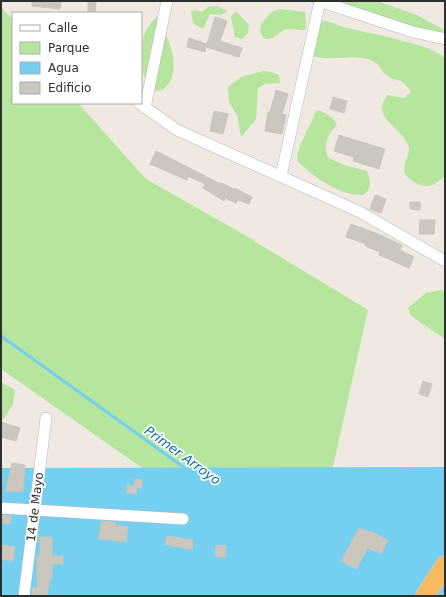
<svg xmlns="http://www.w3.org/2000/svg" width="446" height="597" font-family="'DejaVu Sans',sans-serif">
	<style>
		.green { fill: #b6e59e }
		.water { fill: #75cff0 }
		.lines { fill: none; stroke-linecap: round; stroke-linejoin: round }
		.stream { stroke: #75cff0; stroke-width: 3 }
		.building { fill: #cbc7bf; stroke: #cbc5ba }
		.minor-casing { stroke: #b4b7c1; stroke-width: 12 }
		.trunk-casing { stroke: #c9c9c9; stroke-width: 20 }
		.minor { stroke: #fff; stroke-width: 11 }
		.trunk { stroke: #f8ba60; stroke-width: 18 }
		.labels { text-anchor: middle; stroke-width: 3.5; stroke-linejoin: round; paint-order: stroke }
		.street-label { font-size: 12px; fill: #2e2e2e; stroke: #fff }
		.water-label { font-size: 13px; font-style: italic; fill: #0d6fa3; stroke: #fff }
	</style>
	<rect width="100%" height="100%" fill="#efe9e1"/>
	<g class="green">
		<polygon points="308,1 377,1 417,15 444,30 439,36 318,6"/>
		<polygon points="217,6 228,11 221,15 210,14 203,29 193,23 191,12 194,10 202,12 208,7"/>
		<polygon points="1,7 13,20 13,103 78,103 146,179 236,230 368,310 316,542 165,484 1,369"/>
		<path d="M279,9L305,12L306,26L305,30C299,31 294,28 288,29C278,30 277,40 264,39L260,32L261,24L272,12Z"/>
		<polygon points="236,11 249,25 248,33 242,39 235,37 231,17"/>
		<path d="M158,16C165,30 179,61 172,77C171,82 166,86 163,90L155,91C134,73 136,33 158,16Z"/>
		<path d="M320,20C330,21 336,25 344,27C367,33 431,44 445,58V175C436,186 426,190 413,181C411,180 408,178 406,175C400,165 412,155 408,145C401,126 369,117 388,95L404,98L411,92C402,76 397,83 386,75C382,72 380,65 376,63C356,51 334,63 314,56L311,49Z"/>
		<polygon points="263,71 271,72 279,75 280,83 265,84 258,88 256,119 241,137 237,115 229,102 228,87 241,77"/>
		<path d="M318,110C326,113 335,118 337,126C328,131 322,149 329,158L344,165L367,171C371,180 372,190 363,195C340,196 313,177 298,161C294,152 311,125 315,113Z"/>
		<polygon points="441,290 445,292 445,339 411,316 408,308 426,293"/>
		<polygon points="1,382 15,390 13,404 4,419 1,418"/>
	</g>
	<polygon class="water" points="445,467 445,596 1,596 1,468"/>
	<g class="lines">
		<polyline class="stream" points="1,336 186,469"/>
	</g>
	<g class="building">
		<polygon points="32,1 61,1 60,9 32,6"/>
		<polygon points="88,1 96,1 95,13 88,13"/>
		<polygon points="215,17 227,21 220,41 242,48 239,57 206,47 205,52 187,47 189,38 207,44"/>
		<polygon points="276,90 288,94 282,114 286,115 282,134 265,131 268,112 270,112"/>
		<polygon points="333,97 347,101 344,113 330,109"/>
		<polygon points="214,111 228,114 223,134 210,131"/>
		<polygon points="339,135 385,149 379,169 353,161 354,157 334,151"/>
		<polygon points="156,151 221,184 221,183 234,189 235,188 252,197 249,204 238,200 236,203 225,198 224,201 203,188 205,184 188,176 187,180 150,164"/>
		<polygon points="375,195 386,199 381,213 370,209"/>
		<polygon points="410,202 420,202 420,210 410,209"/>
		<polygon points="420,220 435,220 434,234 419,234"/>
		<polygon points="351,224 378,234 402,245 400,250 414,257 409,268 379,255 380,252 365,246 366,244 346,237"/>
		<polygon points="423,381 432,384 428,397 419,394"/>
		<polygon points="1,422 20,428 16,441 1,437"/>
		<polygon points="12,463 25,465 23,492 6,491"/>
		<polygon points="135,479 142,480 142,488 137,487 136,494 127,493 127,485 134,486"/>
		<polygon points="1,515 11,516 11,524 1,523"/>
		<polygon points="101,521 115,522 115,525 128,527 126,542 99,539"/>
		<polygon points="359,528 369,532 370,531 388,540 381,554 368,548 356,569 341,561"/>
		<polygon points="167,536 193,540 192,550 165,544"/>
		<polygon points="40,537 52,537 52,556 63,556 63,564 52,564 52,579 50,579 47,596 32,596 33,587 37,588 37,556 40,556"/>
		<polygon points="1,545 15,547 13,561 1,559"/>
		<polygon points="216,545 226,546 225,558 215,556"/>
	</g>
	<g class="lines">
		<defs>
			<g id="minor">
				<polyline points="319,1 413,32 445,39"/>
				<polyline points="139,103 177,130 360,212 445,261"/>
				<polyline points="145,108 167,1"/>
				<polyline points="281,176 320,1"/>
				<polyline points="1,508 183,519"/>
				<polyline points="24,596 46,418"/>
			</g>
			<polyline id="trunk" points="425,596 445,565"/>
		</defs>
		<use href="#minor" class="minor-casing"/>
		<use href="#trunk" class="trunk-casing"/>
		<use href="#minor" class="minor"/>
		<use href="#trunk" class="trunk"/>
	</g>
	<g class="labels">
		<g class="street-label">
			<text transform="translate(35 507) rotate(-83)" y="4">14 de Mayo</text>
		</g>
		<g class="water-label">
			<text transform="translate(183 455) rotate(36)" y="5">Primer Arroyo</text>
		</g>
	</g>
	<rect width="446" height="597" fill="none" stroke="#2e2e2e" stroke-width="4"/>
	<rect x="12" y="12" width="130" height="92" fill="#ffffff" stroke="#ababab"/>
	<rect x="20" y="25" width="20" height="6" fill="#ffffff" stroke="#ababab"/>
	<text x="48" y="32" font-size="12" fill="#2e2e2e">Calle</text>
	<rect x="20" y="42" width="20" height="12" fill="#b6e59e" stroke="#ababab"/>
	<text x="48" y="52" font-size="12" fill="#2e2e2e">Parque</text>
	<rect x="20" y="62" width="20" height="12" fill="#75cff0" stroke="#ababab"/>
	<text x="48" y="72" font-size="12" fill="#2e2e2e">Agua</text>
	<rect x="20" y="82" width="20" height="12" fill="#cbc7bf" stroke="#ababab"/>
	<text x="48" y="92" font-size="12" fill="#2e2e2e">Edificio</text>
</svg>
